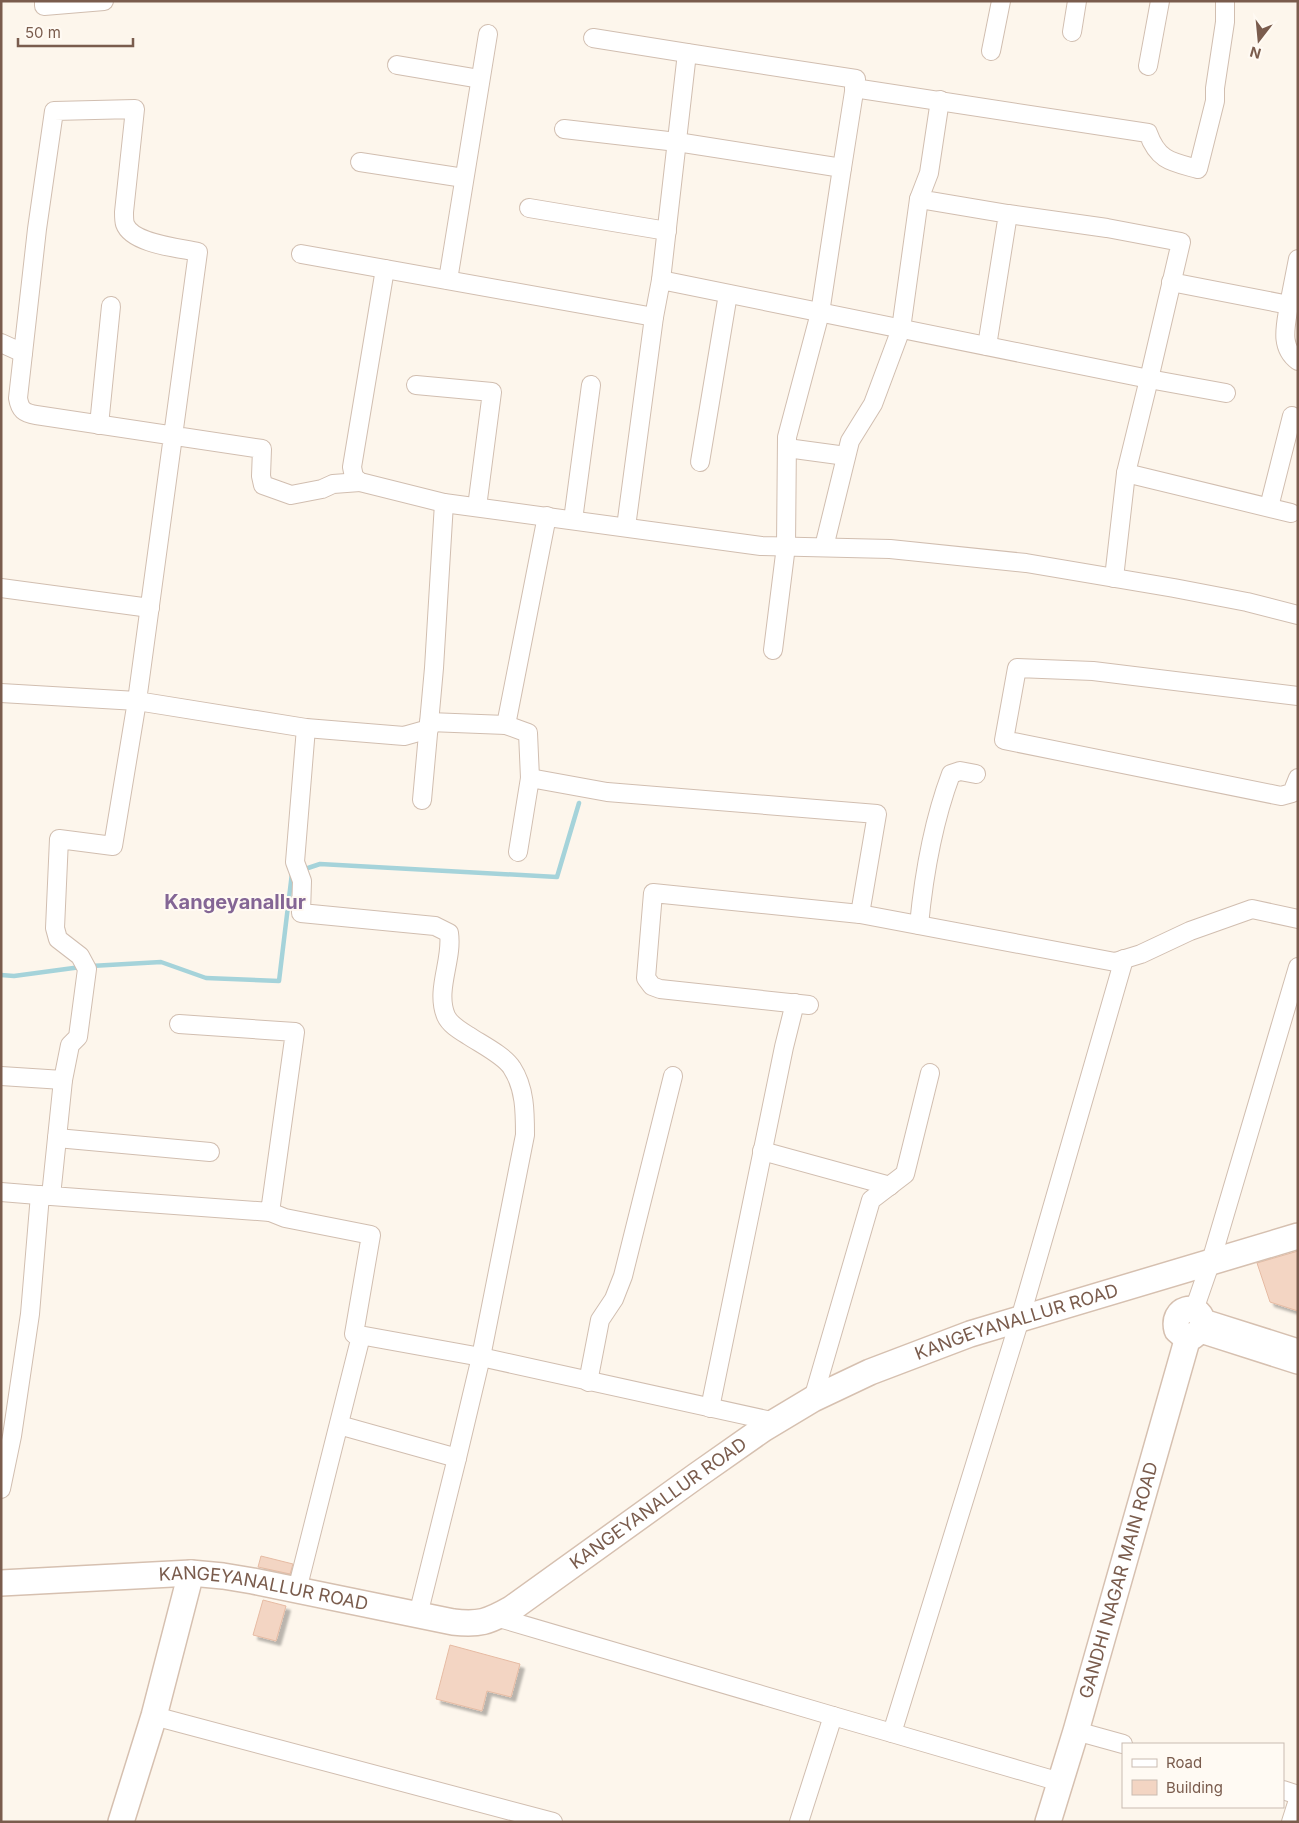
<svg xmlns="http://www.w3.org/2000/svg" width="1299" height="1823" font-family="Inter,sans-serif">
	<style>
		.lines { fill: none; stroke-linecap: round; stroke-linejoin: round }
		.stream { stroke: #a5d3da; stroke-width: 4.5 }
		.building { fill: #f3d5c3; stroke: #e6bba3; filter: url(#shadow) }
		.street-casing { stroke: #d1beb0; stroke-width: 20 }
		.secondary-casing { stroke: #d6c0b0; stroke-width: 28 }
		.street { stroke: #fff; stroke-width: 18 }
		.secondary { stroke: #fff; stroke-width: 25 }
		.labels { text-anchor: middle; stroke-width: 4; stroke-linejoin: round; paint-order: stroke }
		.street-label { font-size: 18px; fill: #7a5c4d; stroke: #fffaf3 }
		.quarter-label { font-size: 20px; font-weight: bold; fill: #846695; stroke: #fffaf3 }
	</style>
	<defs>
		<filter id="shadow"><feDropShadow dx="4.5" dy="4.5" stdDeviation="1" flood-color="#0004"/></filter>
	</defs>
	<rect width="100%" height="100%" fill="#fdf6ec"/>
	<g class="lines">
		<g class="stream">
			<polyline points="302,870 320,864 557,877 579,803"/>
			<polyline points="91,966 161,962 206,978 279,981 292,873"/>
			<polyline points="1,975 14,976 81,967"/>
		</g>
	</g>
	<g class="building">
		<polygon points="1298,1251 1298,1311 1270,1302 1257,1263"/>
		<polygon points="261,1556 293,1564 290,1574 258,1567"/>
		<polygon points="263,1600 286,1606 276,1641 253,1635"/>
		<polygon points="450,1645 520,1664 511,1697 487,1691 482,1711 436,1699"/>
	</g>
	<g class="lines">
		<defs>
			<g id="street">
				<polyline points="44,1 44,6 104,1"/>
				<polyline points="1072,32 1077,1"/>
				<polyline points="593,38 687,53"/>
				<polyline points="991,51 1001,1"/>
				<polyline points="397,65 480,79"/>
				<polyline points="1148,66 1160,1"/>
				<path d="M854,88L1148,133C1158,161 1172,162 1198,169L1215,101V88L1225,22V1"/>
				<polyline points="940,100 929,173 919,199 1008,214 987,346"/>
				<polyline points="564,129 677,142 842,168 820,313 787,437 786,546 773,650"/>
				<polyline points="360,162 464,178"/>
				<polyline points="529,208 667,231"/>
				<polyline points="1008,214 1107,228 1181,242 1149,379 1126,473 1114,578"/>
				<polyline points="301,254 654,317 626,527"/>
				<polyline points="385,269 352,467 354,477 360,482 444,503 434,668 422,800"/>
				<polyline points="448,280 488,34"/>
				<polyline points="661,280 687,53 856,79 842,168"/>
				<path d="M1171,282L1289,305C1286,325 1279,347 1298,361"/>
				<polyline points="1289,305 1298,259"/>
				<polyline points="654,317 661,280 1149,379 1226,393"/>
				<polyline points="1,343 23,353"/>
				<polyline points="416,385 492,392 477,507"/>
				<polyline points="99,425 111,306"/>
				<polyline points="787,448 846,456"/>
				<polyline points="700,462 728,294"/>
				<polyline points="1126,473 1291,513"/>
				<path d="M360,482L333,484L322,489L291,495L263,485L261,476L262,449L36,415C24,413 20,410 18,398L37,229L54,111L135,109L124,212C124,215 124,221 125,224C132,244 180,248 198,252L137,701L306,728L404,736L429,729"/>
				<polyline points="444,503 761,546 890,549 1026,563 1174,588 1247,602 1298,615"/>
				<polyline points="1269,507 1292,416"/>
				<polyline points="573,520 591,385"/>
				<polyline points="824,547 850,441 873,404 901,329 919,199"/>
				<polyline points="1,588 150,608"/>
				<polyline points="1,693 137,701 113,846 59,839 55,928 58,939 80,956 87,969 78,1037 70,1045 63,1080 51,1196 270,1212 295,1032 179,1024"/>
				<polyline points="1298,696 1093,671 1017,668 1004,740 1281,796 1292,793 1298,778"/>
				<polyline points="429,722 506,725 547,516"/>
				<polyline points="506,725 528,733 530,778"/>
				<polyline points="518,852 530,778 607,792 877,814 860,914"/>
				<path d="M919,925C924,873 933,822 951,774L960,771L976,774"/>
				<polyline points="809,1005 660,989 652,986 646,978 653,893 860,914 1115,962 1141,954 1190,931 1252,909 1298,919"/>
				<polyline points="1,1076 63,1080"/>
				<polyline points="57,1138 210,1152"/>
				<polyline points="762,1151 890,1186"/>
				<polyline points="1,1192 50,1196"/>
				<path d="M270,1212L285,1218L371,1235L354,1334L481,1357L525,1135C525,1112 525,1088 512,1068C505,1056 481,1044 469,1036C461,1031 450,1025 446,1016C435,990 453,960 449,933L435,926L301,913L302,881L295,862L306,728"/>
				<polyline points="1194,1310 1211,1261 1298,967"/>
				<polyline points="588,1382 600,1320 614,1299 623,1276 673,1076"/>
				<polyline points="813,1399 871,1200 905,1174 930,1073"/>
				<polyline points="710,1408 784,1047 795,1003"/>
				<polyline points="339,1425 457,1458 481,1357 776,1422"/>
				<polyline points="1,1489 12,1436 30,1314 40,1195"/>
				<polyline points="297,1590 361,1336"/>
				<polyline points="418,1615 457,1458"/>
				<polyline points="496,1617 833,1716"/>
				<polyline points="154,1716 553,1822"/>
				<polyline points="1076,1731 1123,1744"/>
				<polyline points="1060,1782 892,1733 1020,1319 1124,959"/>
				<polyline points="1283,1790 1298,1795"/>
				<polyline points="799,1822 833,1716 892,1733"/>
				<polyline points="1291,1822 1298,1800"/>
			</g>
			<g id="secondary">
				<path d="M1298,1352L1203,1322C1198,1301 1171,1308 1177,1330L1184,1336L1192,1337L1201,1330L1298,1361"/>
				<path id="s1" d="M1,1583L191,1573L223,1576L253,1581L453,1622C479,1625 488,1622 511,1609L696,1476L763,1429L813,1399L870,1372L970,1334L1298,1236"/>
				<polyline points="121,1822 154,1716 191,1573"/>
				<path id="s2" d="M1048,1822L1076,1731L1188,1337"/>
			</g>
		</defs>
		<use href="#street" class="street-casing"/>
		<use href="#secondary" class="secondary-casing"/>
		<use href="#street" class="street"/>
		<use href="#secondary" class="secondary"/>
	</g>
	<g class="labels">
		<g class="street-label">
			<text dy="6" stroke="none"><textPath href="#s1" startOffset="1104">KANGEYANALLUR ROAD</textPath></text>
			<text dy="6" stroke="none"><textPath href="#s1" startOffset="699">KANGEYANALLUR ROAD</textPath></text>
			<text dy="6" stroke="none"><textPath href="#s2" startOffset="252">GANDHI NAGAR MAIN ROAD</textPath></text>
			<text dy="6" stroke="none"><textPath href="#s1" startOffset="264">KANGEYANALLUR ROAD</textPath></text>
		</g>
		<g class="quarter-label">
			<text x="235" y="909">Kangeyanallur</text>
		</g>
	</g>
	<rect width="1299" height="1823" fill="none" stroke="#7a5c4d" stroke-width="5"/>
	<rect x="1122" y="1743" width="162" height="65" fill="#fffaf3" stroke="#cabbb1"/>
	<rect x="1132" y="1759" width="25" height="8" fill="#ffffff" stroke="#cabbb1"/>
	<text x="1166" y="1768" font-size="15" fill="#7a5c4d">Road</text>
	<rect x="1132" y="1780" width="25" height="15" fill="#f3d5c3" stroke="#cabbb1"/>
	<text x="1166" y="1793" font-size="15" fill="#7a5c4d">Building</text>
	<g transform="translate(1259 40) rotate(196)" stroke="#fffaf3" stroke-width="4" paint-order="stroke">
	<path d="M0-4L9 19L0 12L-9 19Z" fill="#7a5c4d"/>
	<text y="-8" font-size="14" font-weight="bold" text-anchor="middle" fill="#7a5c4d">N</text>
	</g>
	<path d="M18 38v8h115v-8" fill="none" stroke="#7a5c4d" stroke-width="2.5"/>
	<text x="25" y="38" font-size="15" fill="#7a5c4d" stroke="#fffaf3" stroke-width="4" paint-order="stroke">50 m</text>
</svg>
